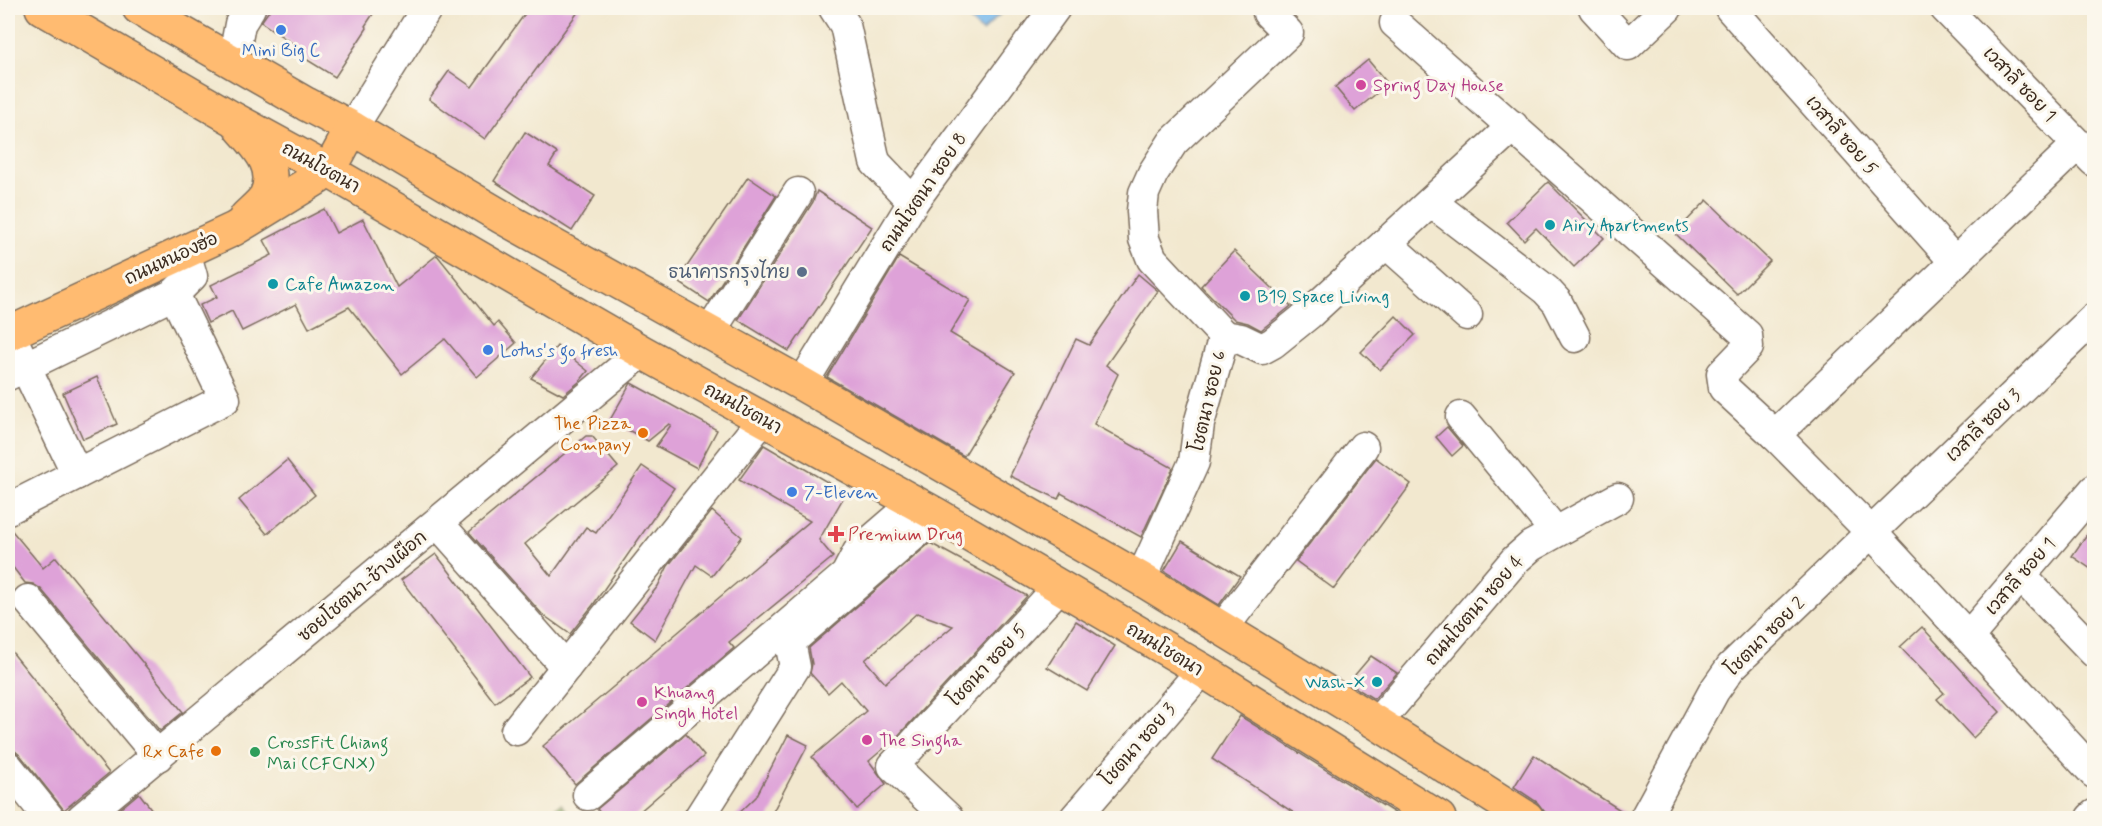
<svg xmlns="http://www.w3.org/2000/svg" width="2102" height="826" font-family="Mynerve,'Playpen Sans Thai',sans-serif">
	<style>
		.forest { fill: #8aaa5e; stroke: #626a3e; stroke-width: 1.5 }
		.water { fill: #79baed; stroke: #5a7286; stroke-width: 1.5 }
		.building { fill: #dea2d8; fill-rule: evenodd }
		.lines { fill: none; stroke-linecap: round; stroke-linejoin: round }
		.minor-casing { stroke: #7b6c5c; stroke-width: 33 }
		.major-casing { stroke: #7b6c5c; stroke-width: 36 }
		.minor { stroke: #fff; stroke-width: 30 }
		.major { stroke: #ffbb71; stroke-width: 33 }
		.shop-dot { fill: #3f7fe0; stroke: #fbf7ec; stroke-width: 2 }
		.hotel-dot { fill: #d1479c; stroke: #fbf7ec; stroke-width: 2 }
		.culture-dot { fill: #0f9aa8; stroke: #fbf7ec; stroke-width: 2 }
		.service-dot { fill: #5c6f8a; stroke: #fbf7ec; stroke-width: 2 }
		.food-dot { fill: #e8710a; stroke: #fbf7ec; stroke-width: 2 }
		.health-dot { fill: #e0444e; stroke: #fbf7ec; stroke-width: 2 }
		.leisure-dot { fill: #2e9e5b; stroke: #fbf7ec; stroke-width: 2 }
		.labels { text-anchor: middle; stroke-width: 6; stroke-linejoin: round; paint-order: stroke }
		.shop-label { font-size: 18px; fill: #366cbe; stroke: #fbf7ec; text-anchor: start }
		.street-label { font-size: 18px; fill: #3b2a1e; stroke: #fbf7ec }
		.hotel-label { font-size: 18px; fill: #b23c85; stroke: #fbf7ec; text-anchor: start }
		.culture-label { font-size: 18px; fill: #0d838f; stroke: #fbf7ec; text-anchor: start }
		.service-label { font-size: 18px; fill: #4e5e75; stroke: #fbf7ec; text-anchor: end }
		.food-label { font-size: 18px; fill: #c56008; stroke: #fbf7ec; text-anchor: end }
		.health-label { font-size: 18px; fill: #be3a42; stroke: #fbf7ec; text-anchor: start }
		.leisure-label { font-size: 18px; fill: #27864d; stroke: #fbf7ec; text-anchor: start }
	</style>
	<rect width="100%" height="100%" fill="#fbf7ec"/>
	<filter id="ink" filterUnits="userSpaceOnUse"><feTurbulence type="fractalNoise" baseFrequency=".0167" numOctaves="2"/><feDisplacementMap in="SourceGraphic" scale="12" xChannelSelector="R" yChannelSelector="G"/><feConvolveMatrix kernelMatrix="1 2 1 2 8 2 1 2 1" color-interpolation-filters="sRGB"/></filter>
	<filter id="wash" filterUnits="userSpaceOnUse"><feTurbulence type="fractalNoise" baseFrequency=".008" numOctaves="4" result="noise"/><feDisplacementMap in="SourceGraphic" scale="24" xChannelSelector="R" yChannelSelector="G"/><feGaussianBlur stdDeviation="1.35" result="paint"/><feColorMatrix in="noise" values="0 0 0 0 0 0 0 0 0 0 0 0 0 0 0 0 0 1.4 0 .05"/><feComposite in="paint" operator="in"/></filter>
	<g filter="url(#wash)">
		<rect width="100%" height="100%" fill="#f2e8cf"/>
		<polygon class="forest" points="561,804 573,818 540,818"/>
		<polygon class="water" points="957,8 1006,8 982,32"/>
		<g id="blocks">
			<g class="building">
				<polygon points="271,8 377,8 365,26 367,28 335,77 296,53 299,48 261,22"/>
				<polygon points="529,8 581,8 485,139 429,99 449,71 472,87"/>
				<polygon points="1368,60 1388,84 1355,111 1335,87"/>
				<polygon points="525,132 557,153 549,166 595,196 572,231 494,181"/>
				<polygon points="748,177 776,196 709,302 677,281"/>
				<polygon points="1548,182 1604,238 1574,267 1536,228 1524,240 1507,222"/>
				<polygon points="817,191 872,227 789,351 738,320 813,202"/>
				<polygon points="1707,200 1770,261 1737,294 1675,233"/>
				<polygon points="324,209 336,233 363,219 397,287 437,255 494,326 498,322 516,343 477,377 445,339 402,374 349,307 309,328 296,304 242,331 232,311 208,323 200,305 217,297 211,285 272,255 264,240"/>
				<polygon points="1234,251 1291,306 1261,330 1248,323 1235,320 1201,286"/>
				<polygon points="899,257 970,300 950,333 1015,372 964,456 827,377"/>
				<polygon points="1138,274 1158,291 1106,365 1118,374 1094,424 1173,468 1141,537 1061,493 1058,499 1010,476 1076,339 1089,345"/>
				<polygon points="1396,316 1415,335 1380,370 1361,352"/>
				<polygon points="557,346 588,371 579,382 563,395 531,378"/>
				<polygon points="97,377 117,424 83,439 63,393"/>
				<polygon points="631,383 717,430 697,468 656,446 671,425 669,424 648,441 610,420"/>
				<polygon points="1447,427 1463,446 1452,456 1436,437"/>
				<polygon points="586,436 592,436 618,467 525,544 551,576 586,527 596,533 642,466 674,488 593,605 570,634 542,614 469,532"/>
				<polygon points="764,445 846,493 819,540 833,557 729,642 734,648 575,784 543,746 810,521 739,480"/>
				<polygon points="1376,458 1411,484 1334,589 1296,561"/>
				<polygon points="287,460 315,495 267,534 239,500"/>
				<polygon points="712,511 742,537 712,576 696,565 655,640 630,621 658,586 668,566"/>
				<polygon points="2094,524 2094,571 2072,556"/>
				<polygon points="8,526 43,568 56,557 183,712 160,731 41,589 33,584 25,583 8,561"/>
				<polygon points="1182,541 1240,576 1219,605 1164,571"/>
				<path d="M930,543L1027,596L896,738L869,761L886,784L857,809L812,757L866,711L841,681L828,693L810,673L812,664L809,648ZM917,613L953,626L885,683L865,660Z"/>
				<polygon points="436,554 530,677 495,703 401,580"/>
				<polygon points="1076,621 1115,646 1087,691 1047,667"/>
				<polygon points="1922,627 2000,712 1973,738 1937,699 1944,693 1900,647"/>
				<polygon points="8,647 109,773 64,810 21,756 15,751 8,750"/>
				<polygon points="1371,656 1397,673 1374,699 1348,683"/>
				<polygon points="1240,716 1401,817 1404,819 1303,819 1212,759"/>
				<polygon points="686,734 704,756 631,819 605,819 597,809"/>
				<polygon points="788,735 808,745 769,819 733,819 756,797"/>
				<polygon points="1534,755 1628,815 1628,819 1556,819 1544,811 1537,802 1514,787"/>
				<polygon points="139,793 159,819 108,819"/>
			</g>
		</g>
	</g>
	<g filter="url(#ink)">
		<use href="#blocks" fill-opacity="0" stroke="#7b6c5c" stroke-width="1.5"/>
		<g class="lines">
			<defs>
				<g id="minor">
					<polyline points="834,8 845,25 875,162 913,202"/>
					<polyline points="1594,8 1628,45 1667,8"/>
					<polyline points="1730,8 1955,262"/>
					<polyline points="1945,8 2094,161"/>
					<polyline points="1395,23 1747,335 1748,347 1722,374 1724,388 1775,435 1871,532 2094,773"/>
					<polyline points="233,62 240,24 250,8"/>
					<polyline points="352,128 427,8"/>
					<polyline points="1431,202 1546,290 1557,302 1575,337"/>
					<polyline points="1386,243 1467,315"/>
					<polyline points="710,332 798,193"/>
					<polyline points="1224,336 1152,259 1144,239 1142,211 1144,193 1153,173 1173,142 1288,33 1268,13"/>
					<polyline points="17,349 77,474"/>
					<polyline points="8,375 174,294 192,276 185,252"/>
					<polyline points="802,384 913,202 1055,8"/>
					<polyline points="1461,417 1555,531"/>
					<polyline points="1775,435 2078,144"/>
					<polyline points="8,509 225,399 174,294"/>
					<polyline points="438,523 566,667"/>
					<polyline points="2021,576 2094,652"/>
					<polyline points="1141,579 1194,462 1199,424 1224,336 1241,339 1262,349 1273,343 1309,314 1513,126"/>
					<polyline points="28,600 158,756"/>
					<polyline points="1222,629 1363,447"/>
					<polyline points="1969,636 2094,490"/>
					<polyline points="1377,723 1515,560 1531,546 1618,498"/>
					<polyline points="516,730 763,419"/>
					<polyline points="8,767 49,818"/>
					<polyline points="588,795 846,575 858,552 915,503"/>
					<polyline points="82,818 642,352"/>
					<polyline points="699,818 795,667 790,642 937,515"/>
					<polyline points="948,818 893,766 1059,587"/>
					<polyline points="1075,818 1202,670"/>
					<polyline points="1645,818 1714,691 1731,667 2094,318"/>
					<polyline points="2091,818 2094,815"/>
				</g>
				<g id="major">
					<polyline points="42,8 230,117 329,171 642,352 937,515 1202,670 1439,818"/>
					<polyline points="139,8 306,104 352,128 502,217 802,384 1141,579 1377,723 1527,818"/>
					<path d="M241,128C259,148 279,168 266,196C262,203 252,211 246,217"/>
					<polyline points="8,334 234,229 329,171 352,128"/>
				</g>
			</defs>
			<use href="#minor" class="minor-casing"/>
			<use href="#major" class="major-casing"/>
			<use href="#minor" class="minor"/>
			<use href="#major" class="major"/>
		</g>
	</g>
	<g class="shop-dot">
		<circle cx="281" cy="30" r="6"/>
		<circle cx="488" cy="350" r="6"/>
		<circle cx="792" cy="492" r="6"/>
	</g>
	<g class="hotel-dot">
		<circle cx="1361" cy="85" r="6"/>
		<circle cx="642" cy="702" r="6"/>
		<circle cx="867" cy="740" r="6"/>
	</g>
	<g class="culture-dot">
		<circle cx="1550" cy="225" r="6"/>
		<circle cx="273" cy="284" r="6"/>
		<circle cx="1245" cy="296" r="6"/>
		<circle cx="1377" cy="682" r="6"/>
	</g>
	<circle class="service-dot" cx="802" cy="272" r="6"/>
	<g class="food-dot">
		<circle cx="643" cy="433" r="6"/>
		<circle cx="216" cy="751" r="6"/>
	</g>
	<path class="health-dot" d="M833 525h6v6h6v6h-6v6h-6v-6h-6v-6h6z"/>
	<circle class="leisure-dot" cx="255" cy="752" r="6"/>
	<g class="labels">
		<g class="shop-label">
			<text x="281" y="56" text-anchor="middle">Mini Big C</text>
			<text x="500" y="356">Lotus's go fresh</text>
			<text x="804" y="498">7-Eleven</text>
		</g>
		<g class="street-label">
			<text transform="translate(2020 84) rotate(46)" y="6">เวสาลี ซอย 1</text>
			<text transform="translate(1842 135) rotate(49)" y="6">เวสาลี ซอย 5</text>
			<text transform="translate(321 167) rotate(29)" y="6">ถนนโชตนา</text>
			<text transform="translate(923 192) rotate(-56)" y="6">ถนนโชตนา ซอย 8</text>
			<text transform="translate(171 258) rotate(-25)" y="6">ถนนหนองฮ่อ</text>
			<text transform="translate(1208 401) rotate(-77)" y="6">โชตนา ซอย 6</text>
			<text transform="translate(743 408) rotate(29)" y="6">ถนนโชตนา</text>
			<text transform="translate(1983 425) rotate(-44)" y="6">เวสาลี ซอย 3</text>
			<text transform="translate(2020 576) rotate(-49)" y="6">เวสาลี ซอย 1</text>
			<text transform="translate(362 586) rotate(-40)" y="6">ซอยโชตนา-ช้างเผือก</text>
			<text transform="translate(1474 610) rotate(-49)" y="6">ถนนโชตนา ซอย 4</text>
			<text transform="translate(1765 636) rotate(-45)" y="6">โชตนา ซอย 2</text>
			<text transform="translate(1165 649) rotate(31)" y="6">ถนนโชตนา</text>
			<text transform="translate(987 665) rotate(-47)" y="6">โชตนา ซอย 5</text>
			<text transform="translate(1138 744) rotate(-49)" y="6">โชตนา ซอย 3</text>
		</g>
		<g class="hotel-label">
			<text x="1373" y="91">Spring Day House</text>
			<text x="654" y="698">Khuang<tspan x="654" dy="21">Singh Hotel</tspan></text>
			<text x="879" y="746">The Singha</text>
		</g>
		<g class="culture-label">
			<text x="1562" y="231">Airy Apartments</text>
			<text x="285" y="290">Cafe Amazon</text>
			<text x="1257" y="302">B19 Space Living</text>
			<text x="1365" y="688" text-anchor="end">Wash-X</text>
		</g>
		<g class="service-label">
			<text x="790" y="278">ธนาคารกรุงไทย</text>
		</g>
		<g class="food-label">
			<text x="631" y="429">The Pizza<tspan x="631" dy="21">Company</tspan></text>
			<text x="204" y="757">Rx Cafe</text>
		</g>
		<g class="health-label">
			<text x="848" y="540">Premium Drug</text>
		</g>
		<g class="leisure-label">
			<text x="267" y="748">CrossFit Chiang<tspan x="267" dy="21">Mai (CFCNX)</tspan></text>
		</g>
	</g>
	<rect width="2102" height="826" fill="none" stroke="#fbf7ec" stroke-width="30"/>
</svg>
